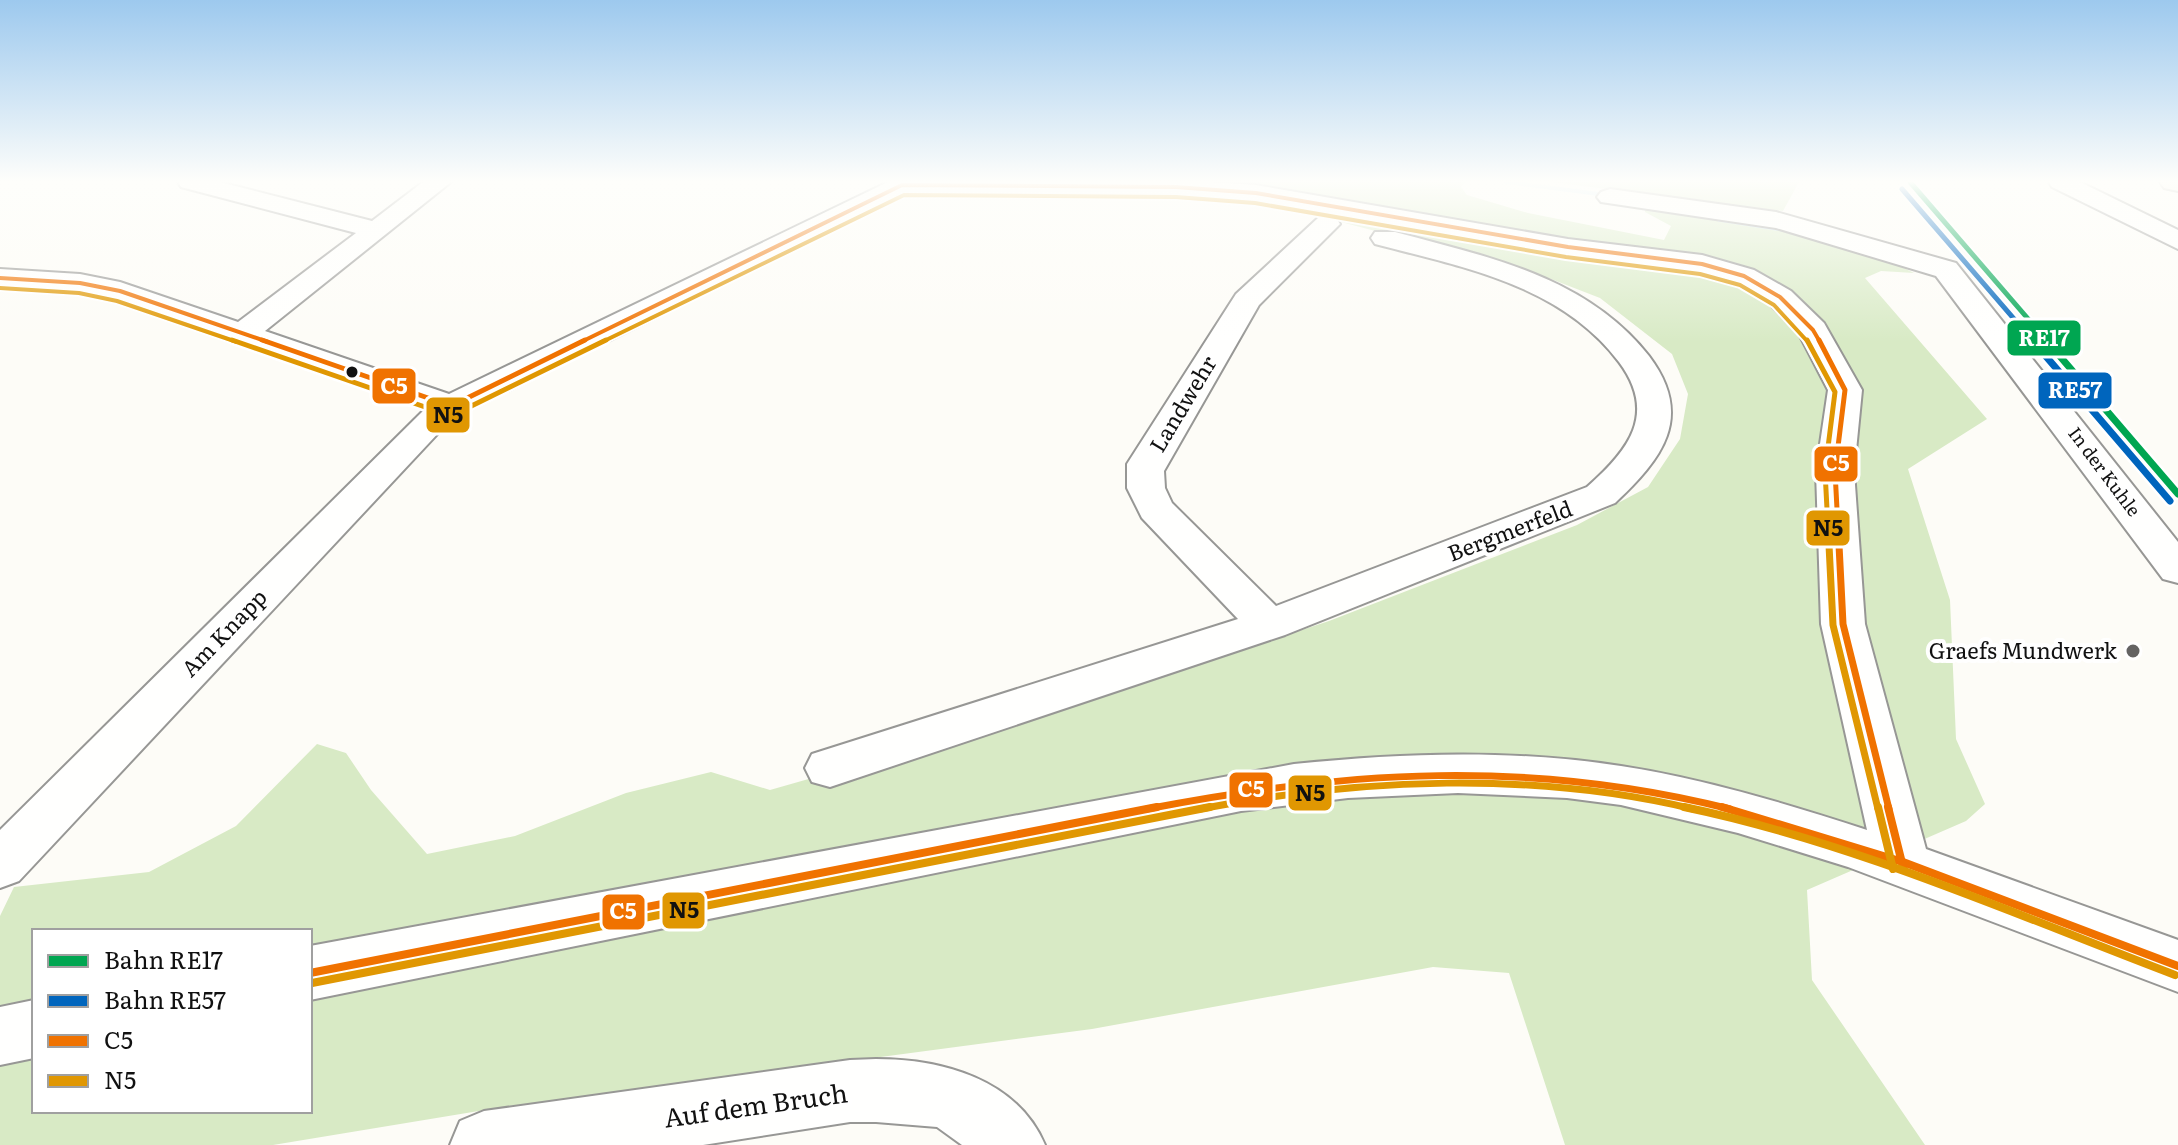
<svg xmlns="http://www.w3.org/2000/svg" width="2178" height="1145" font-family="Literata,serif">
	<style>
		.forest { fill: #d8eac5; fill-rule: evenodd }
		.lines { fill: none; stroke-linecap: round; stroke-linejoin: round }
		.stream { fill: #cde8f7; fill-rule: evenodd }
		.minor-casing { stroke: #979795; stroke-width: 4 }
		.major-casing { stroke: #858482; stroke-width: 4 }
		.minor { fill: #fffffe; fill-rule: evenodd }
		.major { fill: #ede9dc; fill-rule: evenodd }
		.bus-1-far3-casing { stroke: #fff; stroke-width: 8 }
		.bus-1-far2-casing { stroke: #fff; stroke-width: 10 }
		.bus-1-far1-casing { stroke: #fff; stroke-width: 13 }
		.bus-1-casing { stroke: #fff; stroke-width: 14 }
		.bus-2-far3-casing { stroke: #fff; stroke-width: 8 }
		.bus-2-far2-casing { stroke: #fff; stroke-width: 10 }
		.bus-2-far1-casing { stroke: #fff; stroke-width: 13 }
		.bus-2-casing { stroke: #fff; stroke-width: 14 }
		.bus-1-far3 { stroke: #f07200; stroke-width: 4 }
		.bus-1-far2 { stroke: #f07200; stroke-width: 5 }
		.bus-1-far1 { stroke: #f07200; stroke-width: 7 }
		.bus-1 { stroke: #f07200; stroke-width: 8 }
		.bus-2-far3 { stroke: #e09702; stroke-width: 4 }
		.bus-2-far2 { stroke: #e09702; stroke-width: 5 }
		.bus-2-far1 { stroke: #e09702; stroke-width: 7 }
		.bus-2 { stroke: #e09702; stroke-width: 8 }
		.rail-1-far1-casing { stroke: #fff; stroke-width: 9 }
		.rail-1-casing { stroke: #fff; stroke-width: 12 }
		.rail-2-far1-casing { stroke: #fff; stroke-width: 9 }
		.rail-2-casing { stroke: #fff; stroke-width: 12 }
		.rail-1-far1 { stroke: #00a651; stroke-width: 5 }
		.rail-1 { stroke: #00a651; stroke-width: 7 }
		.rail-2-far1 { stroke: #0065bd; stroke-width: 5 }
		.rail-2 { stroke: #0065bd; stroke-width: 7 }
		.bus-dot { fill: #111; stroke: #fff; stroke-width: 3 }
		.poi-dot { fill: #646362; stroke: #fff; stroke-width: 3 }
		.labels { text-anchor: middle; stroke-width: 8; stroke-linejoin: round; paint-order: stroke }
		.far-street-label { font-size: 18px; fill: #111; stroke: #fff }
		.street-label { font-size: 22px; fill: #111; stroke: #fff }
		.poi-label { font-size: 22px; fill: #111; stroke: #fff; text-anchor: end }
		.near-street-label { font-size: 26px; fill: #111; stroke: #fff }
		.line-badge { stroke: #fff; stroke-width: 3 }
		.badge-label { font-size: 22px; text-anchor: middle; font-weight: bold; fill: #fff }
		.pale-badge-label { font-size: 22px; text-anchor: middle; font-weight: bold; fill: #111 }
	</style>
	<rect width="100%" height="100%" fill="#fdfcf7"/>
	<g class="forest">
		<path d="M1190,182H1465L1461,187L1467,195L1528,213L1664,240L1671,226L1645,212V207C1736,216 1832,231 1914,273L1881,271L1865,278L1987,419L1908,469L1950,600L1956,739L1985,804L1966,821L1807,890L1812,980L1925,1145H1565L1509,973L1433,967L1092,1029L503,1107L273,1145H0V916L14,887L149,872L236,826L317,744L346,753L371,790L427,854L515,836L626,793L711,772L770,790L1120,690L1329,621L1577,525L1648,487L1680,439L1688,394L1672,354L1600,298L1551,279L1470,256ZM34,931H310V1111H34Z"/>
		<polygon points="1551,182 1799,182 1783,211"/>
	</g>
	<g class="lines">
		<g class="stream">
			<polygon points="1502,182 1523,182 1614,194 1618,196 1614,198 1506,184"/>
			<polygon points="1718,218 1784,228 1788,230 1784,232 1721,222 1718,222"/>
		</g>
		<defs>
			<g id="minor">
				<path d="M178,182H220L372,221L423,182H451L265,331L449,394L888,182H1211L1256,185L1568,239L1702,255L1754,270L1791,291L1824,323L1862,390L1854,471L1865,624L1926,849L2178,940V992L1848,867L1738,833L1621,805L1567,798L1458,793L1348,798L1241,811L310,1000V946L1294,764C1403,753 1512,749 1621,766C1705,779 1787,804 1867,830L1821,624L1816,471L1828,390L1799,334L1769,303L1734,282L1699,272L1568,255L1256,201L1176,195L906,193L463,413L443,428L19,881L0,888V830L425,409L113,298L80,292L0,287V269L80,274L120,282L238,322L356,233L181,187Z"/>
				<polygon points="2049,182 2080,182 2178,230 2178,249 2052,187"/>
				<polygon points="1610,189 1776,212 1956,263 2178,542 2178,583 2163,579 1936,276 1776,228 1601,202 1597,197 1601,192"/>
				<path d="M1327,216L1336,218L1340,224L1259,305L1164,471L1165,488L1172,503L1276,606L1587,487C1628,451 1658,414 1619,362C1561,285 1463,267 1375,244L1371,238L1375,232H1395C1488,257 1586,276 1649,356C1695,417 1662,459 1615,503L1285,635L830,787L812,782L805,768L812,754L1238,619L1142,518L1127,488V464L1236,294L1318,218Z"/>
				<polygon points="34,1000 34,1058 0,1065 0,1007"/>
				<path d="M876,1059C942,1059 1017,1079 1045,1145H962L937,1127L876,1122H850L703,1145H450L460,1121L484,1111L850,1060Z"/>
			</g>
			<polygon id="major" points="2160,182 2178,182 2178,191 2164,188"/>
		</defs>
		<use href="#minor" class="minor-casing"/>
		<use href="#major" class="major-casing"/>
		<use href="#minor" class="minor"/>
		<use href="#major" class="major"/>
		<defs>
			<g id="bus-1-far3">
				<polyline points="0,278 80,283 120,291 268,342"/>
				<polyline points="581,342 902,185 1176,187 1256,193 1568,247 1702,264 1744,276 1780,297 1813,330 1820,342"/>
			</g>
			<g id="bus-1-far2">
				<polyline points="262,340 451,406 585,340"/>
				<polyline points="1819,340 1845,390 1835,471 1839,547"/>
			</g>
			<g id="bus-1-far1">
				<polyline points="1839,545 1843,624 1889,809"/>
				<path d="M1147,809C1347,770 1531,759 1730,809"/>
			</g>
			<g id="bus-1">
				<polyline points="1722,807 1903,862 2178,966"/>
				<polyline points="1888,807 1903,867"/>
				<polyline points="310,973 1157,807"/>
			</g>
			<g id="bus-2-far3">
				<polyline points="0,288 79,293 117,301 237,342"/>
				<polyline points="602,342 904,195 1176,197 1255,203 1566,257 1700,274 1740,285 1774,305 1808,342"/>
			</g>
			<g id="bus-2-far2">
				<polyline points="232,340 451,416 606,340"/>
				<polyline points="1807,340 1835,392 1825,471 1829,547"/>
			</g>
			<g id="bus-2-far1">
				<polyline points="1829,545 1833,625 1878,809"/>
				<path d="M1200,809C1360,778 1534,771 1693,809"/>
			</g>
			<g id="bus-2">
				<path d="M1684,807C1853,842 2014,914 2175,975"/>
				<polyline points="1878,807 1893,869"/>
				<polyline points="312,983 1210,807"/>
			</g>
		</defs>
		<use href="#bus-1-far3" class="bus-1-far3-casing"/>
		<use href="#bus-1-far2" class="bus-1-far2-casing"/>
		<use href="#bus-1-far1" class="bus-1-far1-casing"/>
		<use href="#bus-1" class="bus-1-casing"/>
		<use href="#bus-2-far3" class="bus-2-far3-casing"/>
		<use href="#bus-2-far2" class="bus-2-far2-casing"/>
		<use href="#bus-2-far1" class="bus-2-far1-casing"/>
		<use href="#bus-2" class="bus-2-casing"/>
		<use href="#bus-1-far3" class="bus-1-far3"/>
		<use href="#bus-1-far2" class="bus-1-far2"/>
		<use href="#bus-1-far1" class="bus-1-far1"/>
		<use href="#bus-1" class="bus-1"/>
		<use href="#bus-2-far3" class="bus-2-far3"/>
		<use href="#bus-2-far2" class="bus-2-far2"/>
		<use href="#bus-2-far1" class="bus-2-far1"/>
		<use href="#bus-2" class="bus-2"/>
		<defs>
			<polyline id="rail-1-far1" points="1910,182 2048,342"/>
			<polyline id="rail-1" points="2046,340 2178,494"/>
			<polyline id="rail-2-far1" points="1902,189 2034,342"/>
			<polyline id="rail-2" points="2032,340 2170,501"/>
		</defs>
		<use href="#rail-1-far1" class="rail-1-far1-casing"/>
		<use href="#rail-1" class="rail-1-casing"/>
		<use href="#rail-2-far1" class="rail-2-far1-casing"/>
		<use href="#rail-2" class="rail-2-casing"/>
		<use href="#rail-1-far1" class="rail-1-far1"/>
		<use href="#rail-1" class="rail-1"/>
		<use href="#rail-2-far1" class="rail-2-far1"/>
		<use href="#rail-2" class="rail-2"/>
	</g>
	<linearGradient id="sky" x2="0" y2="1"><stop stop-color="#9dc9ee"/><stop offset="0.53" stop-color="#fefefb"/><stop offset="1" stop-color="#fefefb" stop-opacity="0"/></linearGradient>
	<rect width="2178" height="342" fill="url(#sky)"/>
	<circle class="bus-dot" cx="352" cy="372" r="7"/>
	<circle class="poi-dot" cx="2133" cy="651" r="8"/>
	<g class="labels">
		<g class="far-street-label">
			<text transform="translate(2104 472) rotate(53)" y="6">In der Kuhle</text>
		</g>
		<g class="street-label">
			<text transform="translate(1183 404) rotate(-59)" y="8">Landwehr</text>
			<text transform="translate(1510 531) rotate(-21)" y="8">Bergmerfeld</text>
			<text transform="translate(224 633) rotate(-46)" y="8">Am Knapp</text>
		</g>
		<g class="poi-label">
			<text x="2117" y="659">Graefs Mundwerk</text>
		</g>
		<g class="near-street-label">
			<text transform="translate(756 1106) rotate(-8)" y="9">Auf dem Bruch</text>
		</g>
	</g>
	<g class="line-badge">
		<rect x="2006" y="319" width="76" height="38" rx="8" fill="#00a651"/>
		<rect x="371" y="367" width="46" height="38" rx="8" fill="#f07200"/>
		<rect x="2037" y="371" width="76" height="39" rx="8" fill="#0065bd"/>
		<rect x="425" y="396" width="46" height="38" rx="8" fill="#e09702"/>
		<rect x="1813" y="445" width="46" height="38" rx="8" fill="#f07200"/>
		<rect x="1805" y="509" width="46" height="38" rx="8" fill="#e09702"/>
		<rect x="1228" y="771" width="46" height="38" rx="8" fill="#f07200"/>
		<rect x="1287" y="774" width="46" height="38" rx="8" fill="#e09702"/>
		<rect x="661" y="891" width="45" height="39" rx="8" fill="#e09702"/>
		<rect x="601" y="893" width="45" height="38" rx="8" fill="#f07200"/>
	</g>
	<g class="badge-label">
		<text x="2044" y="346">RE17</text>
		<text x="394" y="394">C5</text>
		<text x="2075" y="398">RE57</text>
		<text x="1836" y="471">C5</text>
		<text x="1251" y="797">C5</text>
		<text x="623" y="919">C5</text>
	</g>
	<g class="pale-badge-label">
		<text x="448" y="423">N5</text>
		<text x="1828" y="536">N5</text>
		<text x="1310" y="801">N5</text>
		<text x="684" y="918">N5</text>
	</g>
	<rect x="32" y="929" width="280" height="184" fill="#ffffff" stroke="#a0a0a0" stroke-width="2"/>
	<rect x="48" y="955" width="40" height="12" fill="#00a651" stroke="#a0a0a0" stroke-width="2"/>
	<text x="104" y="969" font-size="24" fill="#111111">Bahn RE17</text>
	<rect x="48" y="995" width="40" height="12" fill="#0065bd" stroke="#a0a0a0" stroke-width="2"/>
	<text x="104" y="1009" font-size="24" fill="#111111">Bahn RE57</text>
	<rect x="48" y="1035" width="40" height="12" fill="#f07200" stroke="#a0a0a0" stroke-width="2"/>
	<text x="104" y="1049" font-size="24" fill="#111111">C5</text>
	<rect x="48" y="1075" width="40" height="12" fill="#e09702" stroke="#a0a0a0" stroke-width="2"/>
	<text x="104" y="1089" font-size="24" fill="#111111">N5</text>
</svg>
